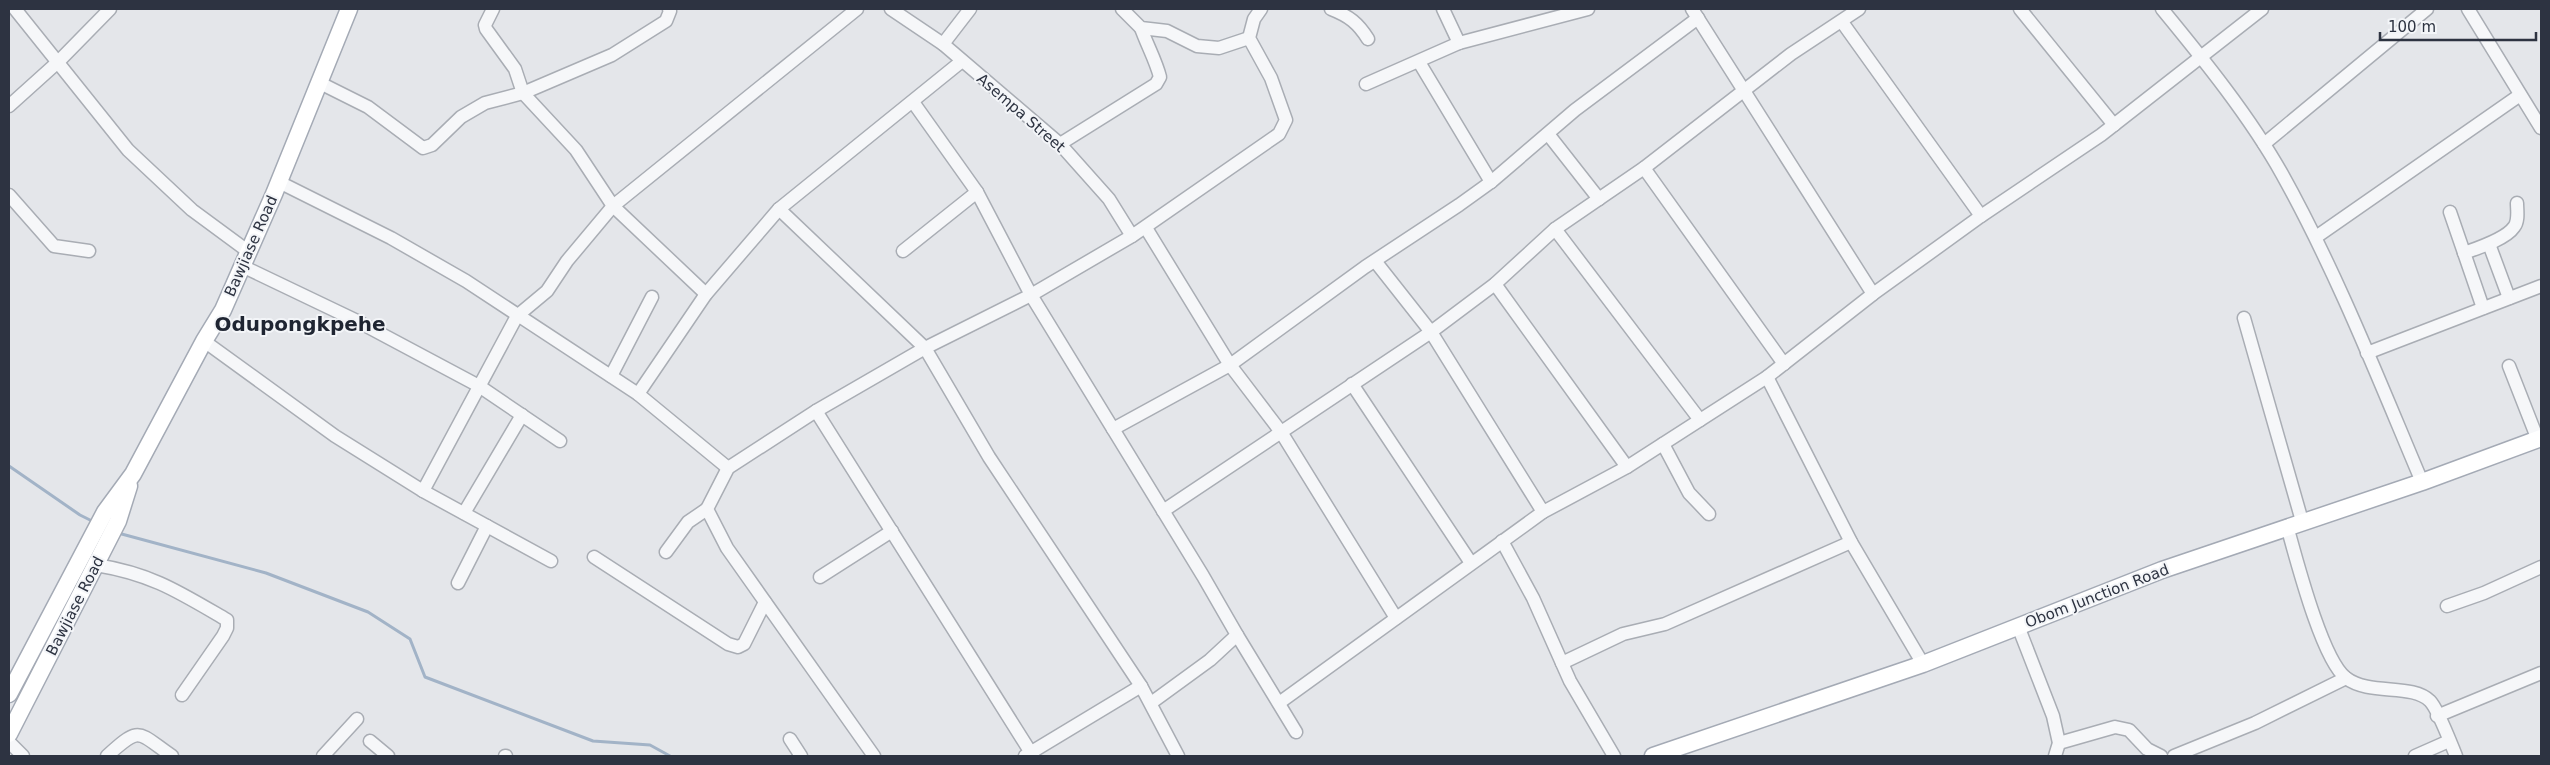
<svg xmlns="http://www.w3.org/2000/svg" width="2550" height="765" font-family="'DejaVu Sans',sans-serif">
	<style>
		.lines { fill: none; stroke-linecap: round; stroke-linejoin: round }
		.stream { stroke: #a2b3c7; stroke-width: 3 }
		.minor-casing { stroke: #a9adb4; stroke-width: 15 }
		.major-casing { stroke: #a4aab5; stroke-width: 19 }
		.minor { stroke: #f6f7f9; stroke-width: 12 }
		.major { stroke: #fff; stroke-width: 16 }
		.labels { text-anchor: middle; stroke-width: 4; stroke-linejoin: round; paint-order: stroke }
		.street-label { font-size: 15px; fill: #2d3341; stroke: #f3f5f8 }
		.district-label { font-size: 20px; font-weight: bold; fill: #1f2532; stroke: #f3f5f8 }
	</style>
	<rect width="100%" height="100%" fill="#e4e6ea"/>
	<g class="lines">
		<g class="stream">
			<polyline points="9,466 80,515 94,522"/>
			<polyline points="118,533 266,573 368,612 410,639 425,677 593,741 650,745 670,756"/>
		</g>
		<defs>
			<g id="minor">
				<polyline points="15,9 128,150 192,210 249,252"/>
				<polyline points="493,9 485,25 486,29 515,69 523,93 576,150 613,206 706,294"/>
				<polyline points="891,9 943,44 1060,144 1109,199 1132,236"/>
				<polyline points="1122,9 1141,28 1167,31 1197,46 1219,48 1249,38"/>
				<path d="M1331,9C1349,16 1358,23 1368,39"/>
				<polyline points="1443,9 1459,43"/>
				<polyline points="1692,9 1873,294"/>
				<polyline points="2020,9 2114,125"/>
				<path d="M2162,9C2204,60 2250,117 2282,174C2337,273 2378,378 2422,482"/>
				<polyline points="2468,9 2541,128"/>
				<polyline points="1842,22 1981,216"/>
				<polyline points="943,44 970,9"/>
				<polyline points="1419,62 1491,182"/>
				<polyline points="320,83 368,107 423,148 432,145 461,117 485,103 523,93 612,55 666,21 670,11 669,9"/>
				<polyline points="1366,84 1459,43 1588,9"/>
				<polyline points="913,102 977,192 1031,295 1203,576 1237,635 1210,660 1151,703"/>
				<polyline points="9,106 59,61 110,9"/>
				<polyline points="1548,134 1599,199"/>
				<path d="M1060,144L1156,84L1160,77C1156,61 1147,45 1141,28"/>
				<polyline points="2264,144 2427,9"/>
				<polyline points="1644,168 1784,364"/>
				<polyline points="279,182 391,238 466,281 638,394 728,468"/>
				<polyline points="9,195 54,246 89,251"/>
				<polyline points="779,209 925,348 989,457 1141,686 1178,756"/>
				<polyline points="2450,212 2483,308"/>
				<polyline points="1146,228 1230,365 1281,432 1396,618"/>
				<polyline points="1555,229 1700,420"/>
				<polyline points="2316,237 2520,95"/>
				<polyline points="2489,244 2509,298"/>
				<polyline points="903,251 977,192"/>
				<path d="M2464,253C2478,248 2506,239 2514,227C2519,221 2517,210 2517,203"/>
				<polyline points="1375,261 1431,332 1543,512"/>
				<polyline points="242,266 357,321 479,386 560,441"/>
				<polyline points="1495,284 1627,467"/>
				<polyline points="2244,318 2302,521"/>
				<polyline points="204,341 335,436 423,491 487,526 458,583"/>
				<polyline points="2367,353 2541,286"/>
				<polyline points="2509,366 2538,440"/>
				<polyline points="611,376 652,297"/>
				<polyline points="1767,377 1851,542 1923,664"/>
				<polyline points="1352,384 1471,563"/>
				<polyline points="638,394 706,294 779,209 962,61"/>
				<polyline points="816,411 1033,756"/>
				<polyline points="1113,429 1230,365 1365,267 1459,205 1491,182 1575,110 1698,18"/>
				<polyline points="1663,444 1689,493 1709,514"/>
				<polyline points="423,491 517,316 547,291 567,261 613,206 857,9"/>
				<polyline points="1163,511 1431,332 1495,284 1555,229 1644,168 1791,54 1859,9"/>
				<polyline points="464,513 522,415"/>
				<polyline points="487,526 551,561"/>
				<path d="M2287,526C2296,558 2322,660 2346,678C2370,696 2412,683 2430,701C2438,709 2451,744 2456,756"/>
				<polyline points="1502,541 1533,598 1570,681 1614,756"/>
				<polyline points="666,552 688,522 707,509"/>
				<polyline points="594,557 728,644 738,647 744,644 765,602"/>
				<path d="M96,565C152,574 179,592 227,620V628L223,636L182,695"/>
				<polyline points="820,577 892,531"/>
				<polyline points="2447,606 2484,593 2541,567"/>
				<polyline points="2018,626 2053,716 2059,743 2055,756"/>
				<polyline points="1237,635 1296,732"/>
				<polyline points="1562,663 1623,634 1665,624 1851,542"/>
				<polyline points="1279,703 1543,512 1627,467 1767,377 1873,294 1981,216 2101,135 2262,9"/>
				<polyline points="2437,716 2541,673"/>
				<polyline points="790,739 801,756"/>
				<polyline points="370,741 388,756"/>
				<polyline points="9,742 23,756"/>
				<polyline points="2059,743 2115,727 2129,730 2147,749 2161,756"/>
				<path d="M107,756C141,725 137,732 172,756"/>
				<polyline points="323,756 357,719"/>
				<polyline points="505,756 506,756"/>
				<polyline points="874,756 727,548 707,509 728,468 816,411 925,348 1031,295 1132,236 1279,134 1286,120 1271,78 1249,38 1254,19 1261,9"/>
				<polyline points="1025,756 1141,686"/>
				<polyline points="2174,756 2255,723 2346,678"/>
				<polyline points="2415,756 2449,741"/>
			</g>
			<g id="major">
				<polyline points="9,694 105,512 133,474 204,341 223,310 274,194 349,9"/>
				<polyline points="9,734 118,521 129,486"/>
				<polyline points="1653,756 1923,664 2162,570 2422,482 2541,438"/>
			</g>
		</defs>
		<use href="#minor" class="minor-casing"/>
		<use href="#major" class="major-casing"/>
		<use href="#minor" class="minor"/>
		<use href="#major" class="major"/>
	</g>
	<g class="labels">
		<g class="street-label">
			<text transform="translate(1021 113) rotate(41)" y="5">Asempa Street</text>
			<text transform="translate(251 246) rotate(-66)" y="5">Bawjiase Road</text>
			<text transform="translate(2097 596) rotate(-21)" y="5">Obom Junction Road</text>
			<text transform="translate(75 606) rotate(-63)" y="5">Bawjiase Road</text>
		</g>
		<g class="district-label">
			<text x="300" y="331">Odupongkpehe</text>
		</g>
	</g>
	<rect width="2550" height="765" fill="none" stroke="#2d3341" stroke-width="20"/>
	<path d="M2380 32v8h156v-8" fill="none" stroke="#2d3341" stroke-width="2.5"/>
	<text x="2388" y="32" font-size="15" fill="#2d3341" stroke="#f3f5f8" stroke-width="4" paint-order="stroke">100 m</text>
</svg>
